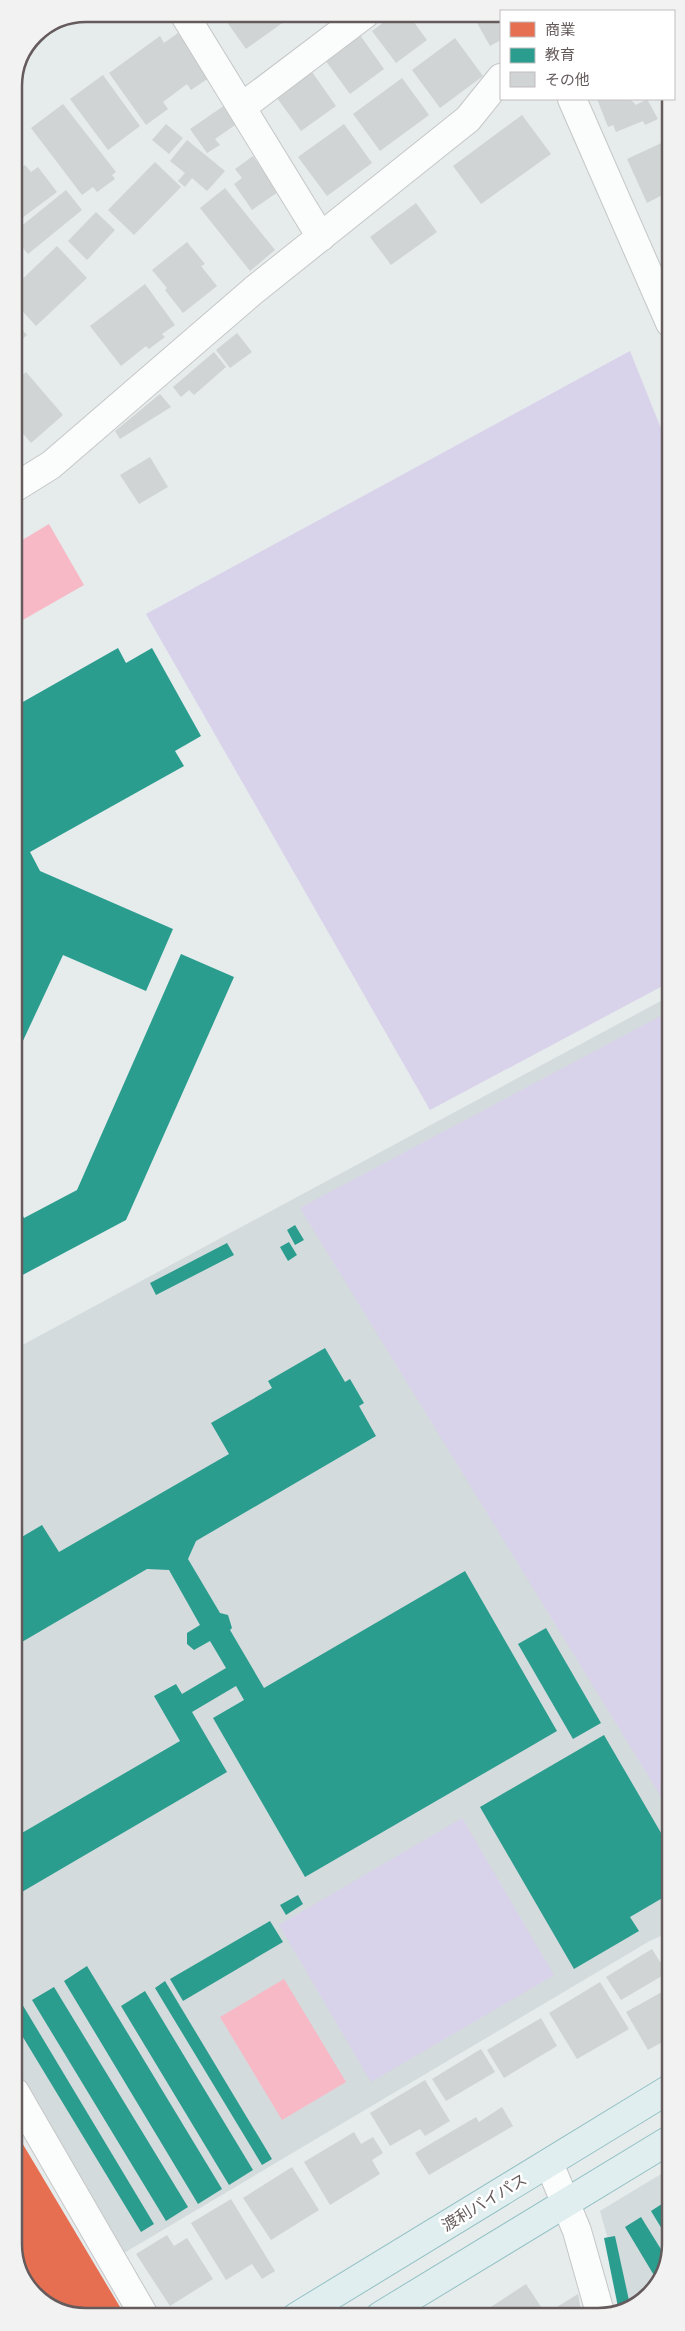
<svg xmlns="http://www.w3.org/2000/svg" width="685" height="2331" font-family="'Open Sans','Noto Sans JP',sans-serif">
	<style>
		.education { fill: #d4dbdd }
		.green { fill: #d8d2ea }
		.water { fill: #f8b9c6 }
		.shops { fill: #e76f51 }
		.schools { fill: #2a9d8f }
		.building { fill: #d0d4d5 }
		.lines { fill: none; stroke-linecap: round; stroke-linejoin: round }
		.minor-casing { stroke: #c6c7c7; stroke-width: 30 }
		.highway-casing { stroke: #93c1c4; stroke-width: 30 }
		.minor { stroke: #fbfcfc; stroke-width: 28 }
		.highway { stroke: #e0eeef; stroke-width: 28 }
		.labels { text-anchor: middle; stroke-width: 5; stroke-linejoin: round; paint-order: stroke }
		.street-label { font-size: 16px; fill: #655b5c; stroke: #fff }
		.rim { fill: none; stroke: #655b5c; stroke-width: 2.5 }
	</style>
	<rect width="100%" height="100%" fill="#e6ebec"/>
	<g class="education">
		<polygon points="670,996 671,1931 648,1942 124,2253 15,2073 15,1349"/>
		<polygon points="671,2168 671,2245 656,2289 627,2307 600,2211"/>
	</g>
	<g class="green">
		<polygon points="630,351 670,451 670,982 430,1110 146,614"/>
		<polygon points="670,1011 671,1813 300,1208"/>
		<polygon points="462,1818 554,1975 371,2082 279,1925"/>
	</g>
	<g class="water">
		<polygon points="49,524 84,585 14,625 14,545"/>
		<polygon points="284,1979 346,2082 282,2120 220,2017"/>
	</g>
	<polygon class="shops" points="15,2131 126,2317 81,2317 38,2299 15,2259"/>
	<g class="schools">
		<polygon points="118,648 126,663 152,648 201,736 175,751 184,766 30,852 40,871 173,929 146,991 63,955 14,1060 14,707"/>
		<polygon points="181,954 234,977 126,1220 15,1279 15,1201 24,1218 77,1190"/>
		<polygon points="295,1225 304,1240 295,1245 287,1230"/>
		<polygon points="289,1242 297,1255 288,1261 280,1247"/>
		<polygon points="227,1243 234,1255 156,1295 150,1283"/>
		<polygon points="325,1348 345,1382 350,1379 364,1403 359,1406 376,1436 196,1541 188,1559 220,1613 228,1615 232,1628 230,1630 264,1688 465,1571 557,1731 305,1877 213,1718 244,1700 236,1686 192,1712 227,1772 15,1896 15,1837 180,1741 154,1696 176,1684 182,1694 226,1668 210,1641 194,1650 187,1644 187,1633 200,1625 169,1570 147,1569 15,1646 15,1529 20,1538 42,1525 59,1552 229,1454 211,1423 272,1388 268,1381"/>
		<polygon points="546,1628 601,1723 573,1739 518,1644"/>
		<polygon points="604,1735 671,1850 671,1893 630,1917 639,1931 574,1969 480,1807"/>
		<polygon points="298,1895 303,1904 286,1915 280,1905"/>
		<polygon points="270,1921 283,1942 183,2001 170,1979"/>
		<polygon points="87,1966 222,2189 198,2204 64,1981"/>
		<polygon points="165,1981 272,2159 262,2165 155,1988"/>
		<polygon points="54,1987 188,2207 166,2221 32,2000"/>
		<polygon points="145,1991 253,2170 229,2185 121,2006"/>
		<polygon points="22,2004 154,2224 141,2232 15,2024 15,2008"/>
		<polygon points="668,2200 671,2206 671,2244 651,2211"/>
		<polygon points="641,2217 667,2259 658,2282 625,2227"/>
		<polygon points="615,2236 630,2305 619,2312 604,2238"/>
	</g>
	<g class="building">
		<polygon points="224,14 295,14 246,49 222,15"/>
		<polygon points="395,14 408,14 427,40 396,63 372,31"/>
		<polygon points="472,14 501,14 501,40 490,46"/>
		<polygon points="178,33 209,78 191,90 187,84 163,102 168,109 146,125 109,73 160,36 164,43"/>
		<polygon points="360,35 384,69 350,94 325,60"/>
		<polygon points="455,38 483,76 440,108 412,70"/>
		<polygon points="312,72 336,106 301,131 277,98"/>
		<polygon points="103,75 140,126 108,150 70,99"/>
		<polygon points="402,78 429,115 380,151 353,114"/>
		<polygon points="597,99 630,99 636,105 647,99 658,119 645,125 643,121 616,132 613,125 608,127"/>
		<polygon points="661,99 670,99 670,115"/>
		<polygon points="63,104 116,172 112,175 115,179 97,192 93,187 82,195 31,128"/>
		<polygon points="225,105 238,123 215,139 220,145 207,153 190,129"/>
		<polygon points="522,115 551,154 481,204 453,166"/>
		<polygon points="166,124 183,138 169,154 152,140"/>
		<polygon points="344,124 372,163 327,196 298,157"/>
		<polygon points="670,139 670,195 668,192 647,203 627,159"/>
		<polygon points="187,140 225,171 207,191 192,178 185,187 178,181 185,173 170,161"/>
		<polygon points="253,156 278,192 252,210 234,184 242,178 235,169"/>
		<polygon points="155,162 181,187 134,235 108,210"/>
		<polygon points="25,165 31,172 38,167 57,192 14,224 14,174"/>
		<polygon points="225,188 275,250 250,271 200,208"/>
		<polygon points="66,190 82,210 28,254 14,237 14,232"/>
		<polygon points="416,203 437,232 391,265 370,237"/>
		<polygon points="96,212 115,230 87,260 68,241"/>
		<polygon points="187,242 205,264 201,266 217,286 183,313 165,290 167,288 152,270"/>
		<polygon points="57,246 87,278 36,326 14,302 14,287"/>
		<polygon points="14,249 22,259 14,266"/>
		<polygon points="145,284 175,325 162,334 165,337 149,349 146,346 121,366 90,326"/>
		<polygon points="14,321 27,335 14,347"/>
		<polygon points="237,333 252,352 230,368 216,350"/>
		<polygon points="214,352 226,367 194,395 189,390 181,397 173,387"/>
		<polygon points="26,372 63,415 31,443 14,423 14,383"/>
		<polygon points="160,394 171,407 120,439 115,431"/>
		<polygon points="150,457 168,487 139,504 120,475"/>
		<polygon points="652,1949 667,1973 621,2000 606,1977"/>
		<polygon points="600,1982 629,2029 577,2059 549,2013"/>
		<polygon points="671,1987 671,2037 648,2050 626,2012"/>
		<polygon points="541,2018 557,2046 504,2078 487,2050"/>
		<polygon points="481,2049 495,2072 446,2101 432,2079"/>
		<polygon points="425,2080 450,2121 425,2136 420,2129 390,2146 370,2113"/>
		<polygon points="502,2107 513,2126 429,2175 415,2153 476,2117 479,2122"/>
		<polygon points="354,2132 361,2144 373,2137 383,2153 372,2160 380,2174 330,2205 304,2162"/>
		<polygon points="292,2167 319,2210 271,2240 243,2198"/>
		<polygon points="231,2199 275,2271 262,2279 252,2264 226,2280 191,2223"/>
		<polygon points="167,2235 174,2246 187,2238 213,2279 170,2306 136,2254"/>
		<polygon points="526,2284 547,2316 498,2316 491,2307"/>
		<polygon points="578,2294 582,2316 556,2316 552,2310"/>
	</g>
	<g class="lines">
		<defs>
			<g id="minor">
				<polyline points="184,14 321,237"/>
				<polyline points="572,99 670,323"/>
				<polyline points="242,107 365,14"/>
				<polyline points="14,488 51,465 254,290 468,119 501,78"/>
				<polyline points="15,2092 145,2317"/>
				<polyline points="549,2163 577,2231 601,2316"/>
			</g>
			<g id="highway">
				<polyline points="380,2316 671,2139"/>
				<polyline points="296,2317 671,2088"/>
			</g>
		</defs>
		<use href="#minor" class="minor-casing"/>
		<use href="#highway" class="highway-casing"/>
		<use href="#minor" class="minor"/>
		<use href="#highway" class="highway"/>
	</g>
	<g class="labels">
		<g class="street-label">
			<text transform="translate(484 2202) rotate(-31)" y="6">渡利バイパス</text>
		</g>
	</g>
	<path d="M0 0H685V2331H0ZM86 22H598A64 64 0 0 1 662 86V2244A64 64 0 0 1 598 2308H86A64 64 0 0 1 22 2244V86A64 64 0 0 1 86 22Z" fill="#f3f2f2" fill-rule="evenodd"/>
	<path class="rim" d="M86 22H598A64 64 0 0 1 662 86V2244A64 64 0 0 1 598 2308H86A64 64 0 0 1 22 2244V86A64 64 0 0 1 86 22Z"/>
	<rect x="500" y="10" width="175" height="90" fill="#ffffff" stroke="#c1bdbe"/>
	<rect x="510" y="22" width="25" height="15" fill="#e76f51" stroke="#c1bdbe"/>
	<text x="545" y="35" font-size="15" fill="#655b5c">商業</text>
	<rect x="510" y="48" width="25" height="15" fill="#2a9d8f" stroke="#c1bdbe"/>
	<text x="545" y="60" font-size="15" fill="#655b5c">教育</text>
	<rect x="510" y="72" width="25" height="15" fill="#d0d4d5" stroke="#c1bdbe"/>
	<text x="545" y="85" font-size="15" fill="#655b5c">その他</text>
</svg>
